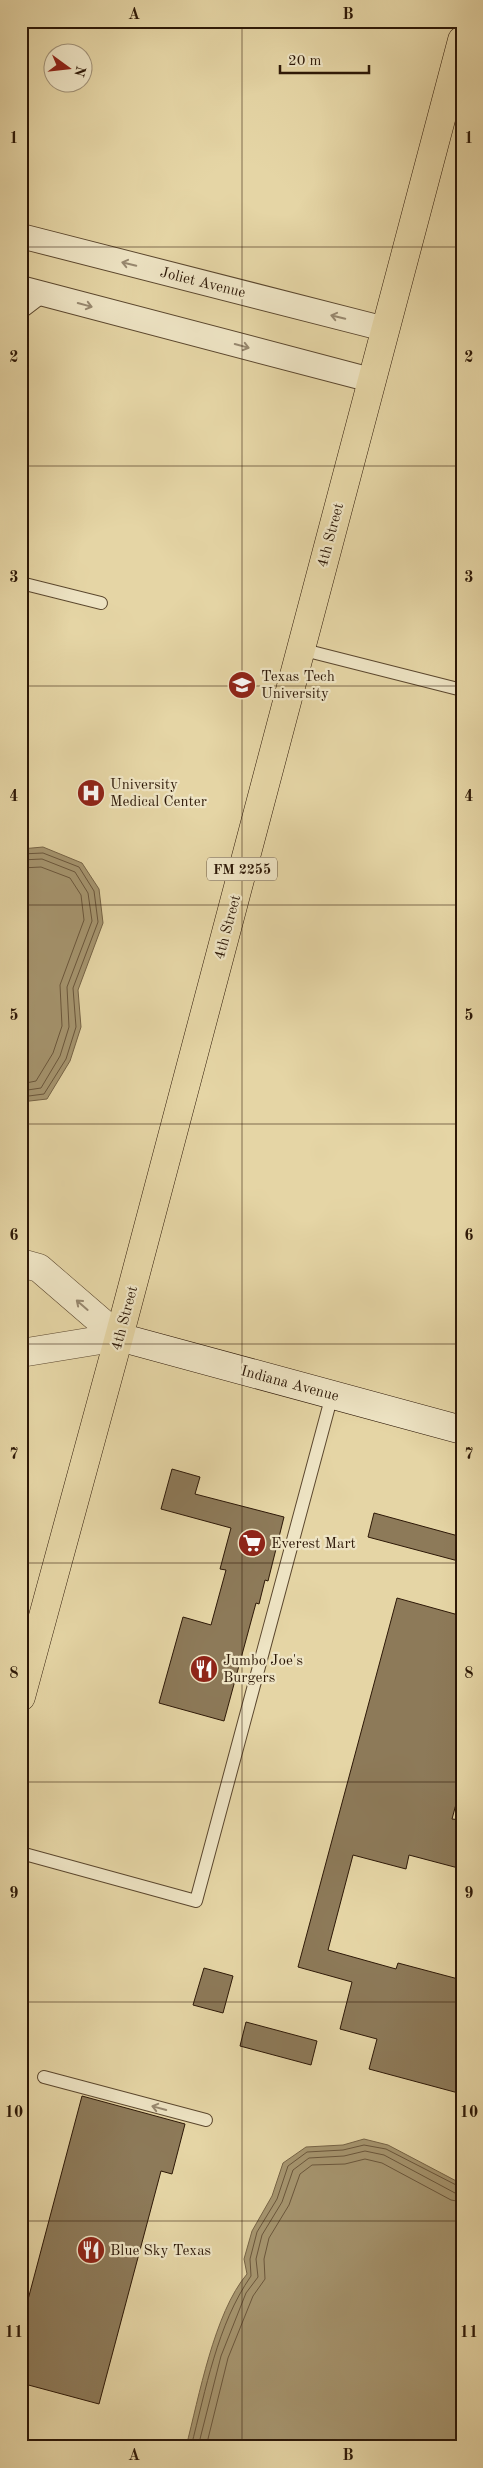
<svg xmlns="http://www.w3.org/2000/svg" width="483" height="2468" font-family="'Old Standard TT',serif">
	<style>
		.water { fill: #a6956f; stroke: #766345 }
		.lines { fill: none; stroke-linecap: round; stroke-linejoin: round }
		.shore { stroke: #6a563b; stroke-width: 1 }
		.building { fill: #8d7a59; stroke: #2d1807 }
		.service-casing { stroke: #5b472e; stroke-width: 14 }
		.minor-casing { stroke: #5b472e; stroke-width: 26 }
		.tertiary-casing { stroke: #5b472e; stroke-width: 29 }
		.secondary-casing { stroke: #2d1807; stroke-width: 29 }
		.primary-casing { stroke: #2d1807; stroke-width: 29 }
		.service { stroke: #eee4c4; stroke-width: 12 }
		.minor { stroke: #eee4c4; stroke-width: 24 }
		.tertiary { stroke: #eee4c4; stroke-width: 28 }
		.secondary { stroke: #eee4c4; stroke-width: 28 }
		.primary { stroke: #e5d5a5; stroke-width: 28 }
		.oneway { stroke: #97886f }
		.grid { fill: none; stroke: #2d1807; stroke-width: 1; stroke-opacity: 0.55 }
		.labels { text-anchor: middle; stroke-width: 4.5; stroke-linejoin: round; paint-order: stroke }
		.shield { fill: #eee4c4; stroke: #675540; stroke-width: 1 }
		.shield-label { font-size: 14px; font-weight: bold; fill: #2d1807 }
		.street-label { font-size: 15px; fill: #2d1807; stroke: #eee4c4 }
		.poi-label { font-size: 15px; fill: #2d1807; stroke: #eee4c4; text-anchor: start }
		.neatline { fill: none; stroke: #2d1807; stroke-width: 2 }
		.grid-label { font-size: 16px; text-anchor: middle; font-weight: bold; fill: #2d1807 }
	</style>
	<rect width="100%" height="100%" fill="#e5d5a5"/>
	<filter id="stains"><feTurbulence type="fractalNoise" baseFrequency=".004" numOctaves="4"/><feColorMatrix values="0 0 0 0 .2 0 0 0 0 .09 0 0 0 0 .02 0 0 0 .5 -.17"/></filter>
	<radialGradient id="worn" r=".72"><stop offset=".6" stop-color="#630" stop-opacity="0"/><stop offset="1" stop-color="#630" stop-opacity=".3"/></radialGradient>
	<g class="water">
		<polygon points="43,847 82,863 99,889 103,923 78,990 81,1027 70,1061 47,1099 21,1102 21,849"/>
		<path d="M364,2139L388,2145L462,2184V2447H186C199,2397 214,2313 247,2274L244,2259L252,2231L272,2196L283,2163L306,2147L343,2145Z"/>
	</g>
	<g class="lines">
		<g class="shore">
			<polyline points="21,854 43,853 79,867 94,891 98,922 73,988 76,1027 66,1059 44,1094 21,1097"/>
			<polyline points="21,860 42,859 75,872 88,893 92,921 67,987 69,1027 60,1056 41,1088 21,1091"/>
			<polyline points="21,868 41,867 70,878 81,895 84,920 60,985 62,1026 53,1053 36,1081 21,1084"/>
			<path d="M191,2447C206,2389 217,2325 251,2276L250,2259L257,2232L277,2199L288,2166L307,2152L343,2150L364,2145L386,2149L462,2188"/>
			<polyline points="198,2447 221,2356 246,2293 258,2277 256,2259 262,2235 282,2202 293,2170 309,2158 344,2156 365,2151 384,2155 455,2193 462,2194"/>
			<polyline points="206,2447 228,2358 253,2296 265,2279 264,2259 269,2238 289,2205 300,2174 312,2165 345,2164 365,2159 382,2163 451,2200 462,2202"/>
		</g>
	</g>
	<g class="building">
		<polygon points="172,1469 200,1477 195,1494 284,1517 268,1581 265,1580 259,1604 256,1603 224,1721 159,1703 183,1617 211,1625 226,1570 220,1569 231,1528 161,1509"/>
		<polygon points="374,1513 462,1537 462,1562 368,1537"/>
		<polygon points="397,1598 462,1616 462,1782 452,1819 462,1820 462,1869 409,1855 406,1869 353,1855 328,1950 396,1969 398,1963 462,1980 462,2094 369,2069 377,2039 340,2029 352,1982 298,1967"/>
		<polygon points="204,1968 233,1976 223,2013 193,2005"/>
		<polygon points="246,2022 317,2041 311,2065 240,2046"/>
		<polygon points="82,2096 185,2124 172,2174 161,2171 99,2404 21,2383 21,2326"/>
	</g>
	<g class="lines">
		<defs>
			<g id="service">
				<polyline points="21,313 46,294"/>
				<polyline points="21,583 101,603"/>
				<polyline points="300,649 462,690"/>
				<polyline points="21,1853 196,1901 332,1395"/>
				<polyline points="44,2077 206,2120"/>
			</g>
			<g id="minor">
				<polyline points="21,236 385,329"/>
				<polyline points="21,288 371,380"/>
			</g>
			<g id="tertiary">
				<polyline points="21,1263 39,1268 119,1337"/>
				<polyline points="21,1353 119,1337"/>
			</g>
			<polyline id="secondary" points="119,1337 462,1430"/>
			<polyline id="primary" points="21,1697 119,1337 462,40"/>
		</defs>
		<use href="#service" class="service-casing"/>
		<use href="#minor" class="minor-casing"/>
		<use href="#tertiary" class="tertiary-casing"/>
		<use href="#secondary" class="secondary-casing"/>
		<use href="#primary" class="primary-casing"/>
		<use href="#service" class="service"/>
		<use href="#minor" class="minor"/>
		<use href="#tertiary" class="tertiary"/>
		<use href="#secondary" class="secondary"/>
		<use href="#primary" class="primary"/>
	</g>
	<defs><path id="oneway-shaft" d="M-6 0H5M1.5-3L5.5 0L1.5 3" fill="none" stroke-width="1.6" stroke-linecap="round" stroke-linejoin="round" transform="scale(1.25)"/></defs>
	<g class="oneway">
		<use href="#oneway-shaft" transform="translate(129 264) rotate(-166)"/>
		<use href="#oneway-shaft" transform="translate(85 305) rotate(15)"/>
		<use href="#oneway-shaft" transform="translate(338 317) rotate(-166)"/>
		<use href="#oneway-shaft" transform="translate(242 346) rotate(15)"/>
		<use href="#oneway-shaft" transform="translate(82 1305) rotate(-139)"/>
		<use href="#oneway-shaft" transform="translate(159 2108) rotate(-165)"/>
	</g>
	<path class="grid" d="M242,21V2447M21,247H462M21,466H462M21,686H462M21,905H462M21,1124H462M21,1344H462M21,1563H462M21,1782H462M21,2002H462M21,2221H462"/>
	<defs>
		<symbol id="university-disc" viewBox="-11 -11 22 22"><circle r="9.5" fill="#8f2418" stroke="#eee4c4"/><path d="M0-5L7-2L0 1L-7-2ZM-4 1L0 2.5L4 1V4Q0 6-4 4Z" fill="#fff"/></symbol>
		<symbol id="hospital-disc" viewBox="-11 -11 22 22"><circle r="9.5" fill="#8f2418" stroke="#eee4c4"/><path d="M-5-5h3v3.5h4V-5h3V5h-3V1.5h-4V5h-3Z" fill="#fff"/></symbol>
		<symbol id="supermarket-disc" viewBox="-11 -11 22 22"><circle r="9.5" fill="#8f2418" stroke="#eee4c4"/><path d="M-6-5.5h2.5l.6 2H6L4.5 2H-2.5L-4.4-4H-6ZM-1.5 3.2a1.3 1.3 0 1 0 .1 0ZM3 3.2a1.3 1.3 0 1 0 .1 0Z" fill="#fff"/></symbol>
		<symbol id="restaurant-disc" viewBox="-11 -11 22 22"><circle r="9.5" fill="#8f2418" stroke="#eee4c4"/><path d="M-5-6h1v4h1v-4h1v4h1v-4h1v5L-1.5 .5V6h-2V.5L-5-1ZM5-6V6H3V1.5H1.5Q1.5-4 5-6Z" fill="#fff"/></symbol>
	</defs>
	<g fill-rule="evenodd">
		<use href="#university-disc" x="226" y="669" width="32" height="32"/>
		<use href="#hospital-disc" x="75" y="777" width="32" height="32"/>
		<use href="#supermarket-disc" x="236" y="1527" width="32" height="32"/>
		<use href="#restaurant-disc" x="188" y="1653" width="32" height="32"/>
		<use href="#restaurant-disc" x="75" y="2234" width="32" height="32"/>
	</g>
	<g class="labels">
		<rect class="shield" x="207" y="857.5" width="70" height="23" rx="4"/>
		<g class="shield-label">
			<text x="242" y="874">FM 2255</text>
		</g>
		<g class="street-label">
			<text transform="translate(203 282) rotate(14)" y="5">Joliet Avenue</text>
			<text transform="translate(330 535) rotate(-75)" y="5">4th Street</text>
			<text transform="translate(227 927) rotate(-75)" y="5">4th Street</text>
			<text transform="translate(124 1318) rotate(-75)" y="5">4th Street</text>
			<text transform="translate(290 1383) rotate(15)" y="5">Indiana Avenue</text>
		</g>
		<g class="poi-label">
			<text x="261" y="681">Texas Tech<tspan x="261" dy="17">University</tspan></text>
			<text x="110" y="789">University<tspan x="110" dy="17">Medical Center</tspan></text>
			<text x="271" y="1548">Everest Mart</text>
			<text x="223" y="1665">Jumbo Joe's<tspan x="223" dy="17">Burgers</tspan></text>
			<text x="110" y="2255">Blue Sky Texas</text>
		</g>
	</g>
	<rect width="483" height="2468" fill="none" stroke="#e5d5a5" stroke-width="55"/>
	<g transform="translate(68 68) rotate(105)"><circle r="24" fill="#eee4c4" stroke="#a19278"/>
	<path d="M0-4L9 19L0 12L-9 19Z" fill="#8f2418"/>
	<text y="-8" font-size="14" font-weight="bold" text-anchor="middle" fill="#2d1807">N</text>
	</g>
	<path d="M280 65v8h89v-8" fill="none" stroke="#2d1807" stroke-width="2.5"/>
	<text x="288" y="65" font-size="15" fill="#2d1807" stroke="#eee4c4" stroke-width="4" paint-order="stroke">20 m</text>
	<rect x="28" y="28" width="428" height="2412" class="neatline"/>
	<g class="grid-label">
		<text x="134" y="19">A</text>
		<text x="348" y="19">B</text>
		<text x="14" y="143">1</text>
		<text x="469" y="143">1</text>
		<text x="14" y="362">2</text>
		<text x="469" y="362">2</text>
		<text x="14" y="582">3</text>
		<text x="469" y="582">3</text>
		<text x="14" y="801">4</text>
		<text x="469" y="801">4</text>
		<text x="14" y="1020">5</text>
		<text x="469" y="1020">5</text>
		<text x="14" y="1240">6</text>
		<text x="469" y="1240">6</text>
		<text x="14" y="1459">7</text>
		<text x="469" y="1459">7</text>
		<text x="14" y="1678">8</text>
		<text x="469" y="1678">8</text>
		<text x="14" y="1898">9</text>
		<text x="469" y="1898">9</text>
		<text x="14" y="2117">10</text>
		<text x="469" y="2117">10</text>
		<text x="14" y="2337">11</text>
		<text x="469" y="2337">11</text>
		<text x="134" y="2460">A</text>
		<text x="348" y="2460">B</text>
	</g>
	<rect width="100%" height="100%" filter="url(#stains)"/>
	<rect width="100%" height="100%" fill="url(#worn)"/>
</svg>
